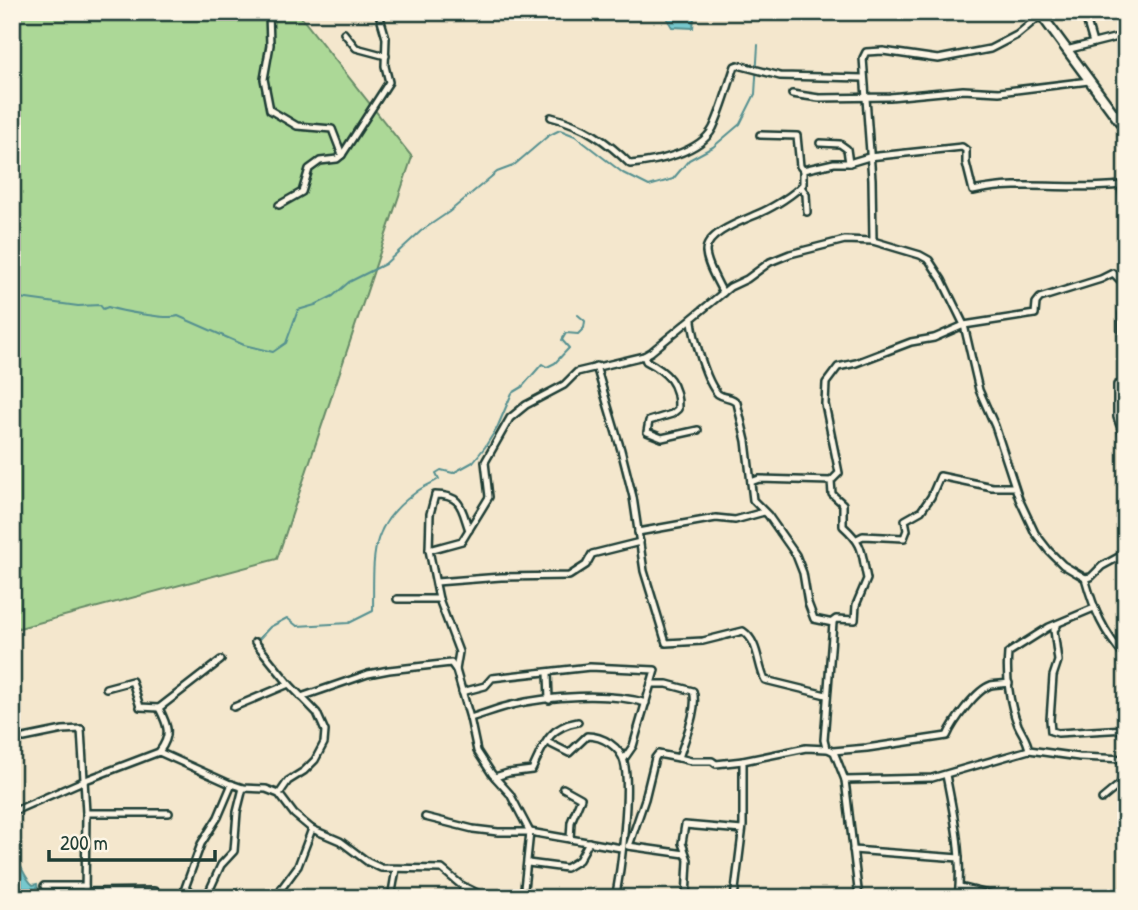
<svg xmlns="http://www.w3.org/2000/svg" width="1138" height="910" font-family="'Patrick Hand',sans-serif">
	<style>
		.green { fill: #acd897; stroke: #668a66; stroke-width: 2 }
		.water { fill: #77c8cd; stroke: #549090; stroke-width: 2 }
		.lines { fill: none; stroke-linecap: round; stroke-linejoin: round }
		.stream { stroke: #549090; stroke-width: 2 }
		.minor-casing { stroke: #1f3d34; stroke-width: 10 }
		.trunk-casing { stroke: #1f3d34; stroke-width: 13 }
		.minor { stroke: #fcf5e5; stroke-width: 5 }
		.trunk { stroke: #fcf5e5; stroke-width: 8 }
	</style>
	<rect width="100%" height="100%" fill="#f4e7cd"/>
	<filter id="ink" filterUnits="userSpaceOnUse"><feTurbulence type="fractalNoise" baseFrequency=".0143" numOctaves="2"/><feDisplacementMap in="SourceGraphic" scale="14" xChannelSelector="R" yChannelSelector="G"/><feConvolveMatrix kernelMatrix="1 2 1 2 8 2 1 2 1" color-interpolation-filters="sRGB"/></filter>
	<g filter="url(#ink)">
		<polygon class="green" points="12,12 297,12 412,157 277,559 12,630"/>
		<g class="water">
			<polygon points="663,12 690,12 694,18 693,28 672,27"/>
			<path d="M13,854C21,863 24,878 33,885L37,884L39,898H12L15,882L12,876Z"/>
		</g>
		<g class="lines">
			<g class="stream">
				<path d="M12,297L78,306L100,305L103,309L108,307C120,311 168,320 178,316L244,345L273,352L286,343L298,310L315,305L333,296L349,282L385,264L421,231L449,212L497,172L513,166L548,136L560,130L575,136L623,173L649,186L673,179L689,160L713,147L740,124L755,94L758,45"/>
				<path d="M259,639L270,627L287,618L297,626L349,623L373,611C374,558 367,528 415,493C422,487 431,484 439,479L436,473L441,470L453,473L473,462L485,447L497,428L512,393L522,387L542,364L547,367L555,363L569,348L562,340L566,333L578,334L584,328L585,321L578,315"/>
			</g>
			<defs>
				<g id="minor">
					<polyline points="269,12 270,45 264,79 270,110 297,126 332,129 342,155"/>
					<polyline points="456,12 457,14"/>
					<polyline points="1084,12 1093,43"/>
					<polyline points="344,33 356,48 386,56"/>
					<polyline points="1066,50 1126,35"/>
					<polyline points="792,94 819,98 890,97 963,90 999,92 1089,81"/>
					<path d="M551,117C583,125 607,141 630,164C655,162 700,153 713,128C722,109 728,86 735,66L738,65L780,76L864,78"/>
					<polyline points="760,135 797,136 800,166 803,170"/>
					<polyline points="820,143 840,144 847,149 849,163"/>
					<polyline points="1121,185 1126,213"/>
					<polyline points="801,187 806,194 807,212"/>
					<polyline points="279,205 302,192 309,169 320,161 337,159 342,155 389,82 385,66 386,38 379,14 382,12"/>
					<polyline points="873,241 872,179 863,58 866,52 883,51 938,59 990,49 1017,35 1041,15"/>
					<path d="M723,293C717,281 707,265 706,252C705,232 748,219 762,212C773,207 795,194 803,184V170L834,163H849L869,157L962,147L966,150V163L973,191C1022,180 1071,191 1121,185L1126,187"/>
					<polyline points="1126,295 1122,314 1123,355 1126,360"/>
					<path d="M692,321C694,338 706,382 718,394C725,399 732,396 737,403L746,441L753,500L768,515L796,555L803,573L808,603L814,619L833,623L824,740L826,748L834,752L845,780L932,778L1029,750L1079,757L1126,759"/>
					<path d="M644,356L646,361C667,372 679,383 678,409L672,414L649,421L647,432L662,438L698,430"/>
					<path d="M596,366L621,450L633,497L644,571L666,643L703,641L743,631C759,642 757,664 765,680L826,695"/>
					<polyline points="1126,383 1117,385 1117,417 1126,443"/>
					<polyline points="831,481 839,473 825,404 826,383 838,367 856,363 911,342 934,338 964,325 1035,314 1036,303 1040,298 1101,279 1113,273 1120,280 1126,279"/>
					<path d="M751,482L759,479L831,481L832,494L843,504V526C865,546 861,552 867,579L856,605L855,620L836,619L832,622"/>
					<polyline points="638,532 716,518 735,520 764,512"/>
					<polyline points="857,539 863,536 904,538 907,530 905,520 921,511 931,497 940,476 992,487 1014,487"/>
					<path d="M429,550L430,514L435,495C462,495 461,508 469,530"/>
					<path d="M1085,578C1094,610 1103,632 1126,658"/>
					<polyline points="436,582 501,577 569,576 586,565 592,554 640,542"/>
					<polyline points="397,599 439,599"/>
					<polyline points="1057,626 1054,630 1058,661 1053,676 1050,720 1051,731 1058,733 1126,729"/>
					<polyline points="255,642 289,684"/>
					<polyline points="548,673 549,700"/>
					<polyline points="106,688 132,681 140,707 159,708"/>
					<polyline points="462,692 485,686 492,678 590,667 655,670 633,746 624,759"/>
					<polyline points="301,697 368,674 389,670 451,663 456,670"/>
					<polyline points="234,707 289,684 317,713 325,731 324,743 315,760 304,771 288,781 279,794"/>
					<path d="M470,718C484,714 498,708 512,705C548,696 610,692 646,703"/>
					<polyline points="24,738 63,730 81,729 86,813 85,898"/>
					<path d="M547,742L569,753L587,736C603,736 620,747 624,762C631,787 621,871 615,898"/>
					<path d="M1029,750C1027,739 1022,734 1018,725C1009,703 1006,676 1008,653L1049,627L1094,608"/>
					<path d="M833,751L867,748L947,736C953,722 976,690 991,685C996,684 1003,684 1009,683"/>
					<path d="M159,752C172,735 168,726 159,708L221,660"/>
					<polyline points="679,758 691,761 712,761 716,764 743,761"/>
					<path d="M946,775C954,816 963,856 958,898"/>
					<path d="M495,777L508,773L532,770C544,745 548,727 578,722"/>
					<polyline points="845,780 859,898"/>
					<polyline points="563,788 581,798 571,822 570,839"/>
					<polyline points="1102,799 1120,784 1126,771"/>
					<polyline points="12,812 83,781 159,752 228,783 243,788 266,789 279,794 294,814 312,829 340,841 368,862 381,868 442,869 461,885 487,898"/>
					<polyline points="86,813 169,813"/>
					<polyline points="425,817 473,829 498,832 530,832 621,848"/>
					<polyline points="628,846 685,854"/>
					<path d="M629,846L645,799L655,758L658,754L679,758C684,741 699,708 693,691L667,684H651"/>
					<polyline points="853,850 959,858"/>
					<polyline points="528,863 566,868 579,860 589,842"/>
					<polyline points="44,886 85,886"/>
					<polyline points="960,887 1004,898"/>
					<polyline points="85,892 154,891 168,898"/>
					<polyline points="202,898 185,888 201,844 218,817 232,784"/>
					<polyline points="206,898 221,865 234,851 237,812 243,788"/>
					<polyline points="282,898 281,889 298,866 312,829"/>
					<polyline points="391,898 396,869"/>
					<polyline points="523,898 530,832 510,794 492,774 477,751 470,718 456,670 459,652 439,599 429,550 462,541 489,497 485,462 510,418 526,405 564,385 577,372 644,356 651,352 730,287 747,279 770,262 790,254 845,240 873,241 920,255 929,260 942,280 964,325 979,390 995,426 1019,499 1035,533 1049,551 1063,565 1085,578 1091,577 1102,566 1126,553"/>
					<polyline points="686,898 688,860 682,843 685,825 742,830"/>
					<polyline points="734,898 743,826 743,761 806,748 827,749"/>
					<polyline points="1016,898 1040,895 1053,898"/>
					<polyline points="1117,898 1126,896"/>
				</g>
				<polyline id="trunk" points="1039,12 1126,130"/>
			</defs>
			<use href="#minor" class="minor-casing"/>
			<use href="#trunk" class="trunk-casing"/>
			<use href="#minor" class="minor"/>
			<use href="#trunk" class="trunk"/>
		</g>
	</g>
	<rect width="1138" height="910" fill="none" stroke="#fcf5e5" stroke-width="42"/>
	<rect x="21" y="21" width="1096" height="868" fill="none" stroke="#1f3d34" stroke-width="2.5" filter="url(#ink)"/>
	<path d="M49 850v10h166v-10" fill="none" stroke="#1f3d34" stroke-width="3.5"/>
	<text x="60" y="850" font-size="21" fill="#1f3d34" stroke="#fcf5e5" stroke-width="5" paint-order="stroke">200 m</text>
</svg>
